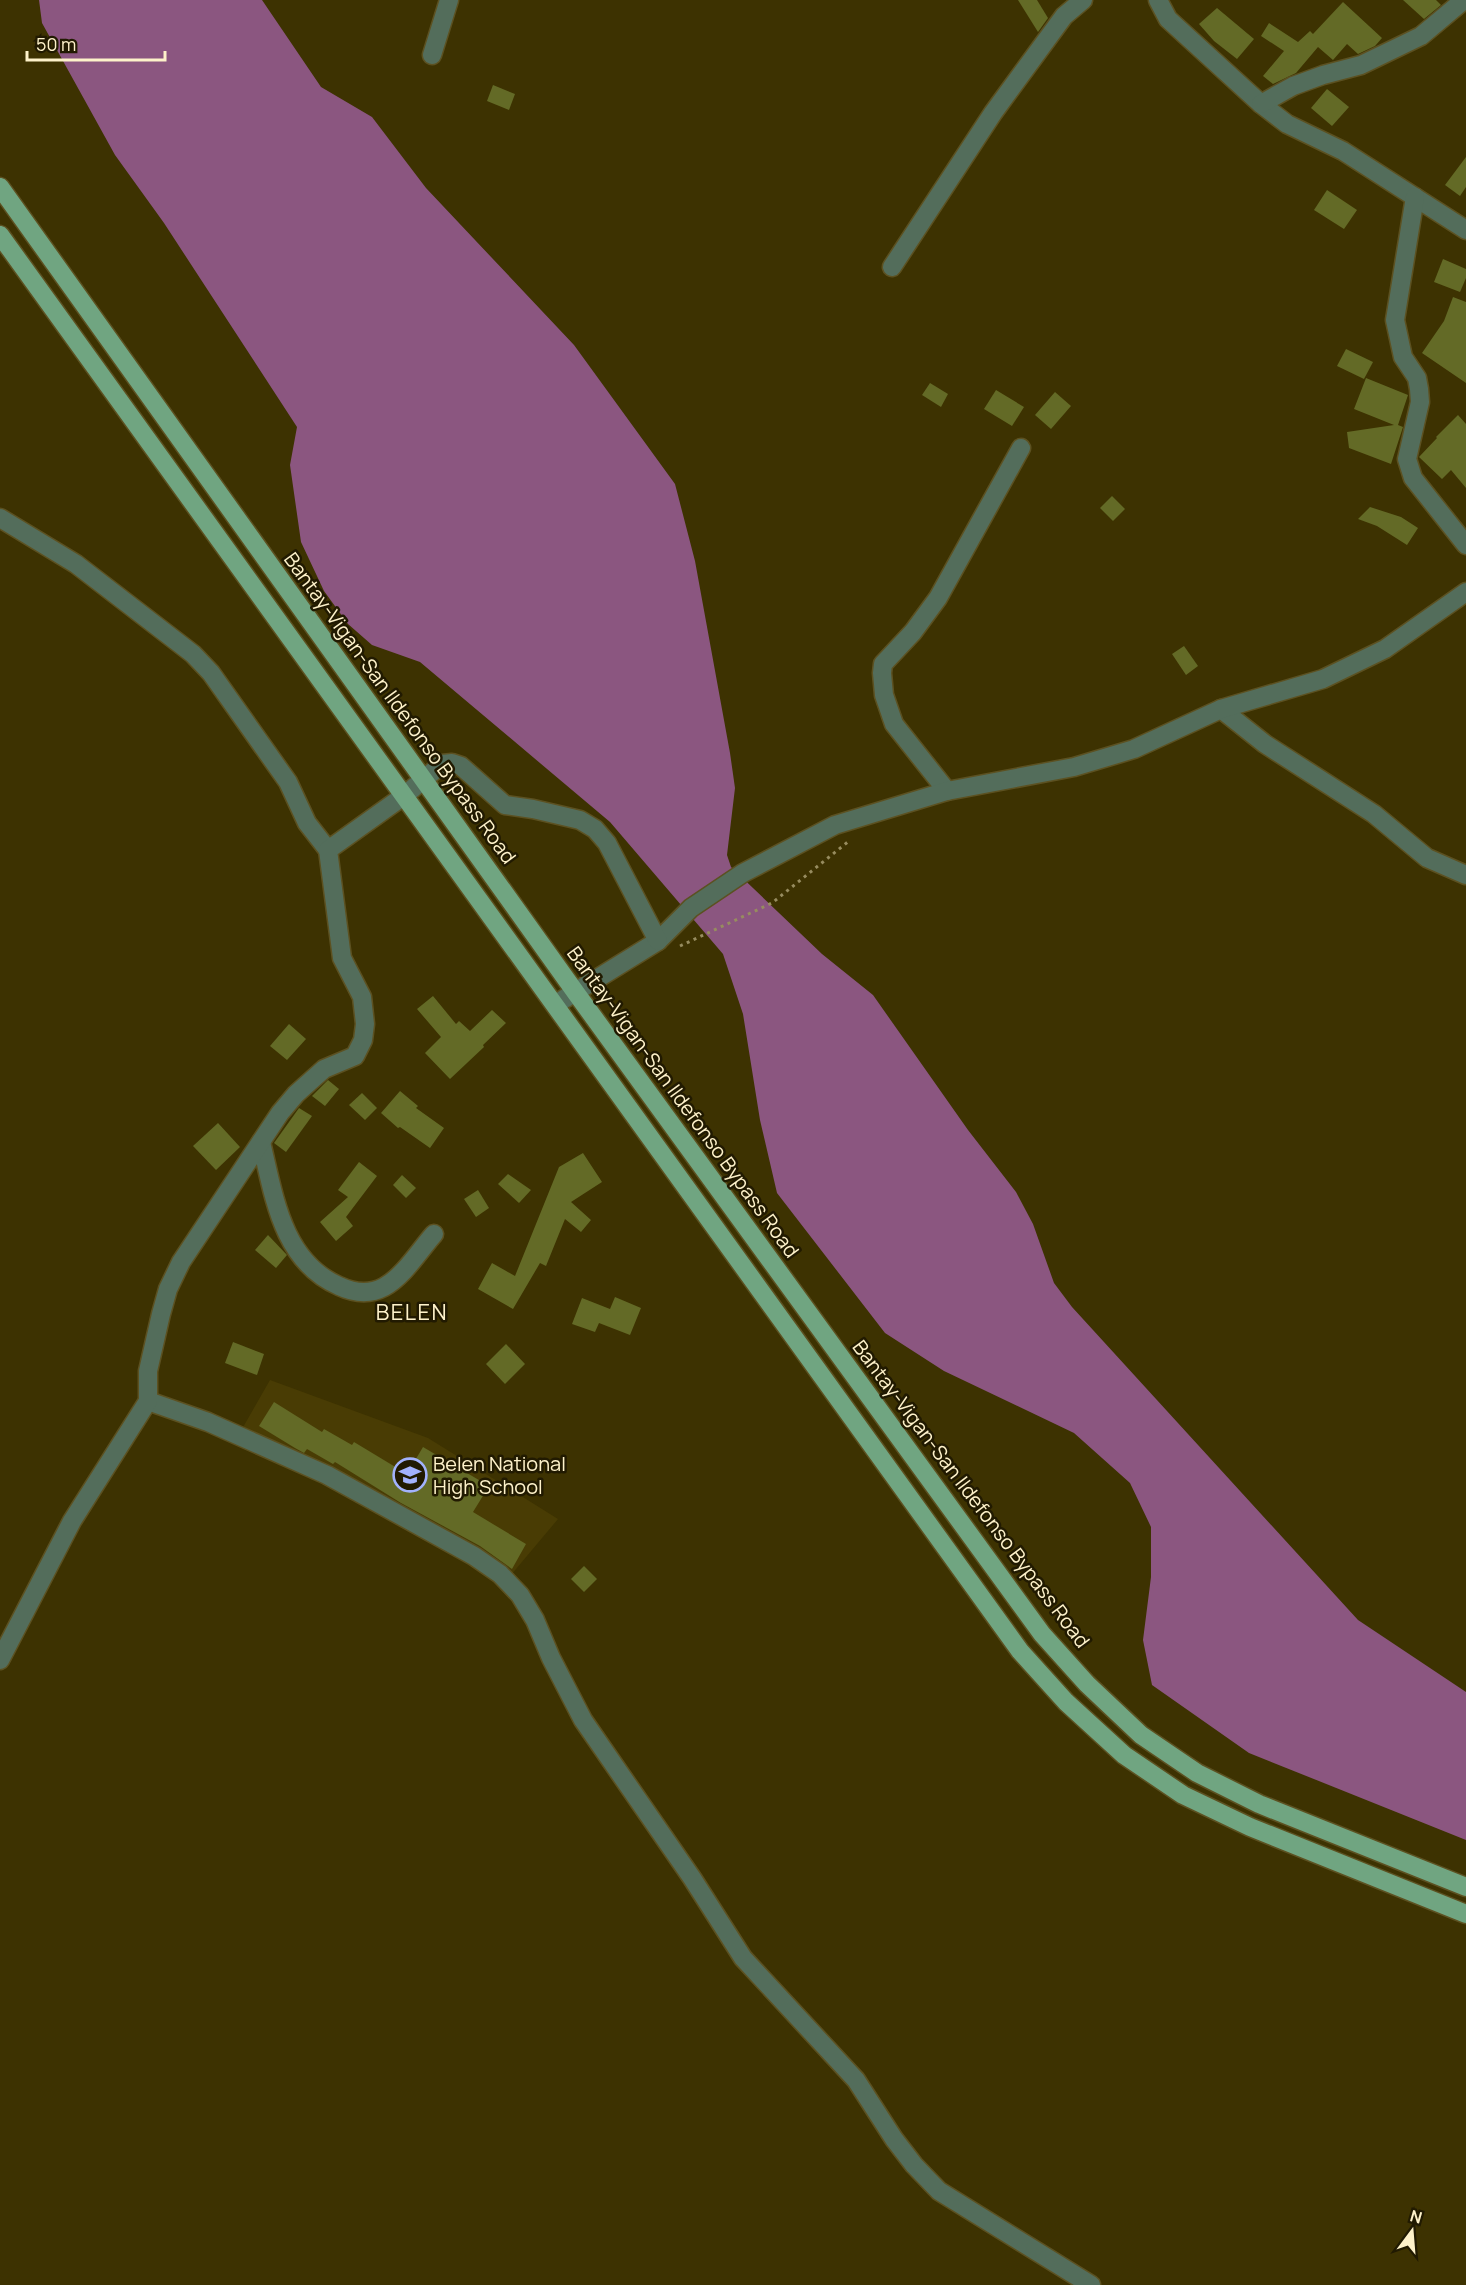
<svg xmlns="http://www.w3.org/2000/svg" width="1466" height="2285" font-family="Manrope,sans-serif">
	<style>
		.built { fill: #493c04 }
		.water { fill: #8b5680 }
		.building { fill: #636a26 }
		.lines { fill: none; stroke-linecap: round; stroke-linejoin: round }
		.minor-casing { stroke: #5c5121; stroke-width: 21 }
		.major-casing { stroke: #5c5121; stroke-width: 21 }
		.path { stroke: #978c5f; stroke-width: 3; stroke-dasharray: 3 4.5; stroke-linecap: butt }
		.minor { stroke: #536d5b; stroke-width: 18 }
		.major { stroke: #70a581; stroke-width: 18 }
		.labels { text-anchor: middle; stroke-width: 5; stroke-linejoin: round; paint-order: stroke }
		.street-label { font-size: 20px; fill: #fef2ca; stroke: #211a01 }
		.poi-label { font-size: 20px; fill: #fef2ca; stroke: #211a01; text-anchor: start }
		.quarter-label { font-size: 22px; letter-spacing: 1.5px; fill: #fef2ca; stroke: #211a01 }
	</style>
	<rect width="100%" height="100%" fill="#3d3201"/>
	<polygon class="built" points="270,1380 428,1438 558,1519 511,1575 242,1429"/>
	<polygon class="water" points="39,0 262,0 321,87 372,117 426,188 574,345 675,484 695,561 730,753 735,788 727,855 731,867 822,954 873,995 968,1130 1016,1192 1033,1224 1054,1283 1072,1307 1358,1620 1466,1692 1466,1840 1249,1753 1152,1685 1143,1640 1151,1577 1151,1527 1130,1483 1074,1433 944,1371 885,1333 777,1193 760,1120 743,1014 723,954 610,822 420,662 372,645 348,624 324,591 301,542 290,465 297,427 164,223 115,155 42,23"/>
	<g class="building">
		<polygon points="1018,0 1037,0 1048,18 1038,32"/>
		<polygon points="1403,0 1436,0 1441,5 1424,19"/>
		<polygon points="1343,2 1382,38 1375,46 1358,54 1347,44 1333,60 1318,47 1296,73 1273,84 1263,76 1284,51 1261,36 1269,23 1298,42 1310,31 1313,34"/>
		<polygon points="1217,8 1254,39 1237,59 1214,41 1199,24"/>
		<polygon points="493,85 515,94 509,110 487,101"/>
		<polygon points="1327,89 1349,107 1332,126 1311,108"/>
		<polygon points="1466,157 1466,187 1460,196 1445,185"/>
		<polygon points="1327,190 1357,210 1344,229 1314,210"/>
		<polygon points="1443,259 1466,269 1466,278 1460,292 1434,282"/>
		<polygon points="1453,297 1466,302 1466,383 1422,353 1444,321"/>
		<polygon points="1346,349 1373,362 1364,379 1337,366"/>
		<polygon points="1366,378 1408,395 1398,425 1403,427 1391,464 1349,448 1347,432 1394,425 1354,409"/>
		<polygon points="930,383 948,394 941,407 922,395"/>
		<polygon points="996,390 1024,407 1012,426 984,409"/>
		<polygon points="1055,392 1071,406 1051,429 1035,415"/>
		<polygon points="1458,415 1466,424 1466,488 1451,470 1442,479 1419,457 1437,438 1436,437"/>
		<polygon points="1112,496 1125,509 1113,521 1100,508"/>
		<polygon points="1370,507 1401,517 1418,528 1407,545 1377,526 1358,519"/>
		<polygon points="1184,646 1198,666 1186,675 1172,654"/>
		<polygon points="433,996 456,1024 459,1021 470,1031 492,1010 506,1023 483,1045 484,1047 450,1079 425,1053 441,1037 417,1009"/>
		<polygon points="289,1024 306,1039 287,1060 270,1046"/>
		<polygon points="328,1080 339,1089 325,1106 312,1096"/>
		<polygon points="400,1091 418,1106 416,1108 444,1128 430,1148 400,1127 398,1128 381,1113"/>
		<polygon points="362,1093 377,1108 365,1120 349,1105"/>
		<polygon points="299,1108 312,1116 286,1152 274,1143"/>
		<polygon points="218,1123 240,1147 216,1170 193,1146"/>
		<polygon points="583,1153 602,1182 571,1202 591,1220 581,1232 565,1219 546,1266 540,1263 513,1309 478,1289 492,1263 515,1276 559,1167"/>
		<polygon points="359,1162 377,1176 346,1217 353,1226 336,1241 320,1222 348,1197 338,1190"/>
		<polygon points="508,1174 531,1190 519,1203 498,1184"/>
		<polygon points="402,1175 416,1188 406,1198 393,1185"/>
		<polygon points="478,1190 489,1208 476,1217 464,1199"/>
		<polygon points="268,1235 287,1255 276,1268 255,1250"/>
		<polygon points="615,1297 641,1308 630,1335 599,1323 595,1332 572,1324 582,1298 610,1309"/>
		<polygon points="233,1342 264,1354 257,1375 225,1363"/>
		<polygon points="506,1344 525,1364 505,1384 486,1364"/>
		<polygon points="274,1402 322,1432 324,1429 352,1445 354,1442 407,1474 423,1447 489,1486 473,1512 526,1544 512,1569 480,1546 401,1503 335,1462 333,1464 307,1449 304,1453 295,1448 259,1426"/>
		<polygon points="584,1566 597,1579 584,1592 571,1579"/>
	</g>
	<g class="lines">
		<defs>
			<g id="minor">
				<polyline points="1158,0 1168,19 1261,104 1287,124 1343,151 1466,230"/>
				<polyline points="432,55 449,0"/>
				<polyline points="1261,104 1293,86 1323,75 1361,65 1421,36 1464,0"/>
				<polyline points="1415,197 1395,320 1403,357 1417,378 1419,389 1420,402 1407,459 1413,478 1466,545"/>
				<polyline points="892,267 993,113 1064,16 1083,0"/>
				<polyline points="0,518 76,564 193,654 211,673 288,782 307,823 328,850"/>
				<polyline points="1221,709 1265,744 1374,814 1427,858 1466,875"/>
				<polyline points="947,791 894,724 884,695 882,673 883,664 913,632 938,598 1021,448"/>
				<polyline points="556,1004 658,941 691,908 743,873 835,825 947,791 1074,767 1134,749 1221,709 1323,679 1385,649 1466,592"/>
				<path d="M261,1142C274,1196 282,1261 339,1286C354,1293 369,1295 384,1287C404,1276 419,1251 434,1234"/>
				<polyline points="148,1401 208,1422 327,1475 474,1556 500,1574 520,1595 535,1620 551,1658 583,1720 692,1878 743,1958 856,2080 894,2139 914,2165 939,2191 1091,2285"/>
				<polyline points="0,1660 72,1521 148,1401 148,1371 161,1314 168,1289 181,1262 280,1113 296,1094 324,1069 355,1056 363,1040 365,1024 362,997 342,958 328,850 405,795 442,764 452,763 461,766 505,805 533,809 580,820 595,829 607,843 658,941"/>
			</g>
			<g id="major">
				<polyline points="0,187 576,993 1042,1634 1087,1684 1141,1735 1197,1773 1259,1804 1466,1887"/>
				<polyline points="0,235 1020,1651 1066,1702 1124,1755 1183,1795 1250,1827 1466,1914"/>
			</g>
		</defs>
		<use href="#minor" class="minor-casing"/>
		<use href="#major" class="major-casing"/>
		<polyline class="path" points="680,946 772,903 849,841"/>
		<use href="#minor" class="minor"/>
		<use href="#major" class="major"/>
	</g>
	<defs>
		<symbol id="school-ring" viewBox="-11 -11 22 22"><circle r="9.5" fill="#211a01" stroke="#a2b2fd" stroke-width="1.5"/><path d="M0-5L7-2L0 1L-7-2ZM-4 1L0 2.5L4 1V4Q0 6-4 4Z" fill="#a2b2fd"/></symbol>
	</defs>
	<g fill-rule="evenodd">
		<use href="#school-ring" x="391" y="1456" width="38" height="38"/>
	</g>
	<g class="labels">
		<g class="street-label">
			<text transform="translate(400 708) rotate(54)" y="7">Bantay-Vigan-San Ildefonso Bypass Road</text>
			<text transform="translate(683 1102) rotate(54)" y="7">Bantay-Vigan-San Ildefonso Bypass Road</text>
			<text transform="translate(971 1494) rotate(53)" y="7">Bantay-Vigan-San Ildefonso Bypass Road</text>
		</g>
		<g class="poi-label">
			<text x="433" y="1471">Belen National<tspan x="433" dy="23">High School</tspan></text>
		</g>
		<g class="quarter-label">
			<text x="412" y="1320">BELEN</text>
		</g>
	</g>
	<g transform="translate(1412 2231) rotate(16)" stroke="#211a01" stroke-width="4.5" paint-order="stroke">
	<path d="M0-4.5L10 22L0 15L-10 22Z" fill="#fef2ca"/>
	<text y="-9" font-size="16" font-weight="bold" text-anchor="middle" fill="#fef2ca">N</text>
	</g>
	<path d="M27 51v9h138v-9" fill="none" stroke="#fef2ca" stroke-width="3"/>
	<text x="36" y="51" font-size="18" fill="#fef2ca" stroke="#211a01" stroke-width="4.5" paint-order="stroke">50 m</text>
</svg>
